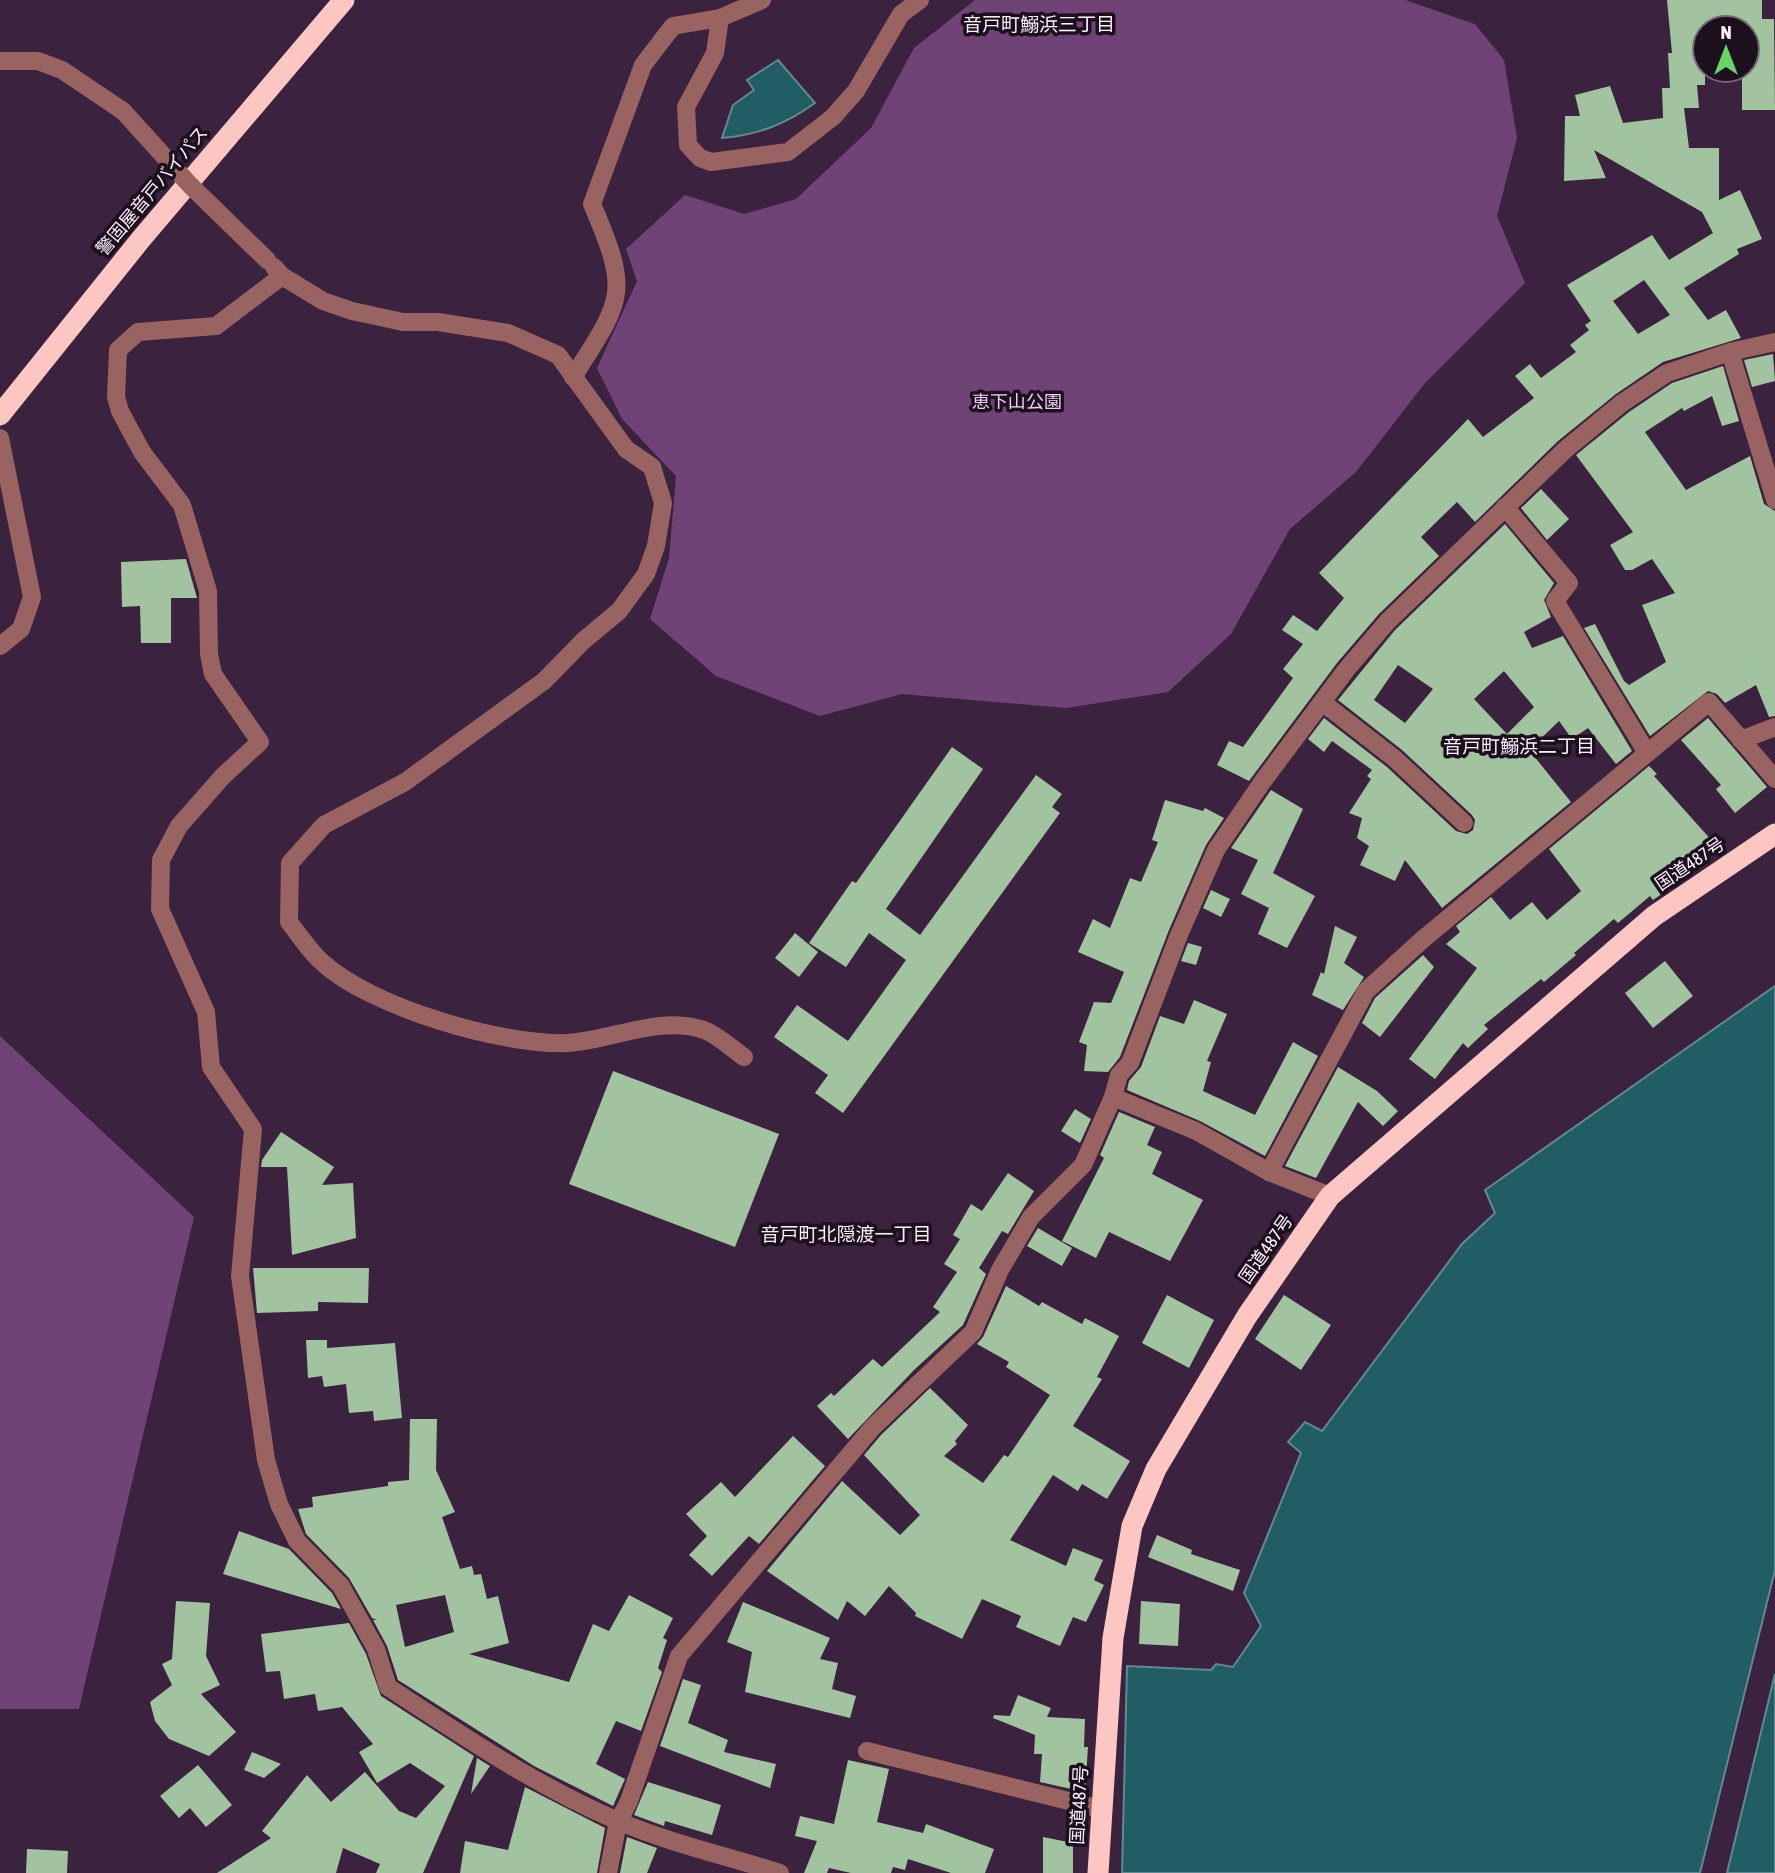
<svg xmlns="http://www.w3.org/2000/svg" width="1775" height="1873" font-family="'Asap Condensed','Noto Sans JP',sans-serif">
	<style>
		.green { fill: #704376 }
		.water { fill: #215e63; stroke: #628991; stroke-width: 2 }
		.building { fill: #a2c39f; fill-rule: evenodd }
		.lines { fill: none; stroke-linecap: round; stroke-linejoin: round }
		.street { stroke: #986360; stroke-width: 18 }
		.highway { stroke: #fcc6c2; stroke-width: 21 }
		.street-bridge { stroke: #986360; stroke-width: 18 }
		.labels { text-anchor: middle; stroke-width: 7; stroke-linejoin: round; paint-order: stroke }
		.street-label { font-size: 18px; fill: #fbeefd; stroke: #1c101d }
		.park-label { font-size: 18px; fill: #f2caf7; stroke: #1c101d }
		.neighbourhood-label { font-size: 19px; fill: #fbeefd; stroke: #1c101d }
	</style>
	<rect width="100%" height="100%" fill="#3b223f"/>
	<g class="green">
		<polygon points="975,0 1405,0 1475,24 1504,60 1517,138 1497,216 1525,283 1425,383 1356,472 1290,529 1231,634 1168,692 1066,708 902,694 820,716 716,676 650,619 669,558 676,476 622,419 597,368 637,281 626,249 685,195 744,214 796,199 871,128 914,48"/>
		<polygon points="0,1036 194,1217 79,1709 0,1709"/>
	</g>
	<g class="water">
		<path d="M778,60L815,103C786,124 758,135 722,138L733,105L754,90L747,80Z"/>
		<polygon points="1775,986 1775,1570 1700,1873 1122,1873 1127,1666 1211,1670 1216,1664 1233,1667 1261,1626 1244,1593 1301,1453 1288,1442 1305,1422 1322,1431 1462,1244 1495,1213 1485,1190"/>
		<polygon points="1775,1674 1775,1873 1727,1873"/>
	</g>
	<g class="building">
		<path d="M1667,0H1762V19H1774L1775,110H1742V70H1747V28H1705V85H1697L1699,108H1684L1689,148H1719V200L1740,190L1762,239L1737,249L1739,254L1684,288L1708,320L1726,310L1741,338L1663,362L1616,394L1558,441L1475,522L1457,502L1421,537L1439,556L1379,614L1337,663L1249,781L1217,765L1229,741L1243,747L1293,678L1283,669L1303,644L1282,630L1293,615L1317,631L1344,598L1319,573L1468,419L1483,437L1534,398L1515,376L1530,364L1541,378L1576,352L1570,345L1589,330L1585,325L1591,321L1567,285L1652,235L1669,260L1713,233L1702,212L1594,150L1606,178L1564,181L1565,116H1580L1575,95L1610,86L1623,123L1663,118L1662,88H1670L1668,53H1672ZM1644,280L1670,315L1638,334L1613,301Z"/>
		<polygon points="1773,354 1775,381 1752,387 1744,360"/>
		<polygon points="1723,366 1739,421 1722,426 1712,396 1684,411 1682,408 1645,432 1686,490 1750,456 1764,504 1775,511 1775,716 1769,717 1756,685 1725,703 1717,694 1708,691 1650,736 1584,628 1595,624 1624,681 1629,685 1666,662 1642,605 1675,593 1652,559 1632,570 1625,570 1610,545 1633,532 1576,455 1629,412 1672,383"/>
		<polygon points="1541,489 1569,519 1547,540 1521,508"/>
		<path d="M1505,524L1554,583L1544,600L1551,617L1524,632L1532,648L1563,636L1632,751L1616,764L1588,728L1572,739L1559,721L1529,750L1571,802L1442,908L1405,860L1395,881L1360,865L1369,846L1357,838L1362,818L1349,813L1371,779L1367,776L1372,770L1332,741L1324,752L1308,739L1324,718L1387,767L1456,831L1467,834L1473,830L1475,820L1472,815L1402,750L1338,700L1395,630ZM1398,665L1433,689L1405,723L1374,700ZM1504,671L1534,707L1507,734L1474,699Z"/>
		<polygon points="186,559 197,598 171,598 171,643 141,643 140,606 122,607 121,562"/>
		<polygon points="1708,718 1767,787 1735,813 1716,789 1721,785 1681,740"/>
		<polygon points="952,747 983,769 886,909 920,935 1036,775 1062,794 1052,807 1060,813 843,1113 815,1093 828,1075 774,1037 797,1005 848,1041 906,960 869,933 846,967 809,943 852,881 856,883"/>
		<polygon points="1649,766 1657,774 1654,776 1714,843 1670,881 1673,886 1653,900 1650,896 1618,923 1614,919 1574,953 1576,955 1544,982 1541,979 1484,1025 1488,1029 1468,1048 1463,1043 1435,1079 1409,1059 1477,968 1446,944 1460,932 1456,926 1491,897 1510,920 1532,902 1547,920 1581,891 1549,849"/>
		<polygon points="1271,790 1303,809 1273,873 1315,896 1287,948 1258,934 1269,908 1241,894 1258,860 1231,848"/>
		<polygon points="1165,800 1203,811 1205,808 1224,818 1206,845 1169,930 1120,1057 1108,1072 1084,1071 1087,1045 1079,1042 1094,1002 1111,1003 1124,972 1078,952 1093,919 1110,928 1130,878 1141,882 1158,842 1152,840"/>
		<polygon points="1211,890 1230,899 1221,917 1203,908"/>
		<polygon points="1335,926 1357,937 1344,963 1364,977 1343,1010 1312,995 1321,972 1324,974"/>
		<polygon points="795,933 818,952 799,977 775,958"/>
		<polygon points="1188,943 1202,947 1196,965 1181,961"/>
		<polygon points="1423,955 1434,967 1380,1037 1362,1023 1375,998"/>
		<polygon points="1665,961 1693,996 1653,1028 1625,993"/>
		<polygon points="1194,1000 1227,1014 1207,1061 1211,1062 1203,1091 1255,1115 1293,1042 1318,1056 1265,1156 1200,1121 1127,1090 1129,1081 1141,1067 1160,1016 1184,1024"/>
		<polygon points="1338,1067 1377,1091 1398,1111 1383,1126 1358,1102 1316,1178 1285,1166"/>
		<polygon points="613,1071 779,1134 735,1247 569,1184"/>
		<polygon points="1075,1109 1091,1119 1080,1143 1061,1131"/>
		<polygon points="1119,1112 1155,1127 1147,1145 1162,1152 1152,1174 1203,1200 1170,1261 1109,1232 1096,1258 1062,1241 1104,1158 1100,1155"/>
		<polygon points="281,1132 334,1167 322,1185 353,1183 356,1238 292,1255 287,1167 261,1167 262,1160"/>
		<polygon points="1008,1173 1034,1191 1008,1234 1002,1231 979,1268 986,1274 963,1325 914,1370 848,1439 817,1406 831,1393 834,1396 873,1359 882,1367 940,1312 933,1307 957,1272 944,1264 960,1239 953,1235 971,1204 982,1211"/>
		<polygon points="1038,1228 1072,1248 1062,1266 1027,1246"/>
		<polygon points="253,1268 369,1268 368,1303 318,1302 318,1311 257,1313"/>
		<polygon points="1006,1286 1039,1306 1042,1302 1082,1324 1085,1318 1119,1336 1097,1377 1102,1379 1073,1426 1130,1461 1107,1499 1082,1484 1078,1491 1053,1475 1010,1540 1066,1566 1073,1548 1103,1560 1094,1580 1104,1585 1086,1622 1073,1617 1060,1646 1016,1627 1021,1616 982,1599 962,1639 915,1616 916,1613 889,1586 865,1616 847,1601 838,1620 767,1571 842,1481 900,1535 920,1515 864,1455 881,1435 930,1388 968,1425 955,1441 957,1444 944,1456 983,1483 1004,1455 1008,1457 1050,1395 1006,1367 1009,1362 977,1344 983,1337"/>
		<polygon points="1167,1295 1214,1320 1189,1368 1142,1343"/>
		<polygon points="1284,1295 1331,1325 1301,1370 1255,1339"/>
		<polygon points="306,1340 327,1340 327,1348 395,1343 402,1418 374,1421 373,1411 349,1413 346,1384 324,1387 322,1376 308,1378"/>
		<path d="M410,1419H437L436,1470L455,1512L442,1517L460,1569L472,1566L474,1575L481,1574L487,1599L498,1596L509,1643L469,1654L569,1682L593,1624L609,1631L629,1595L673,1618L663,1638L667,1640L658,1668L662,1672L641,1731L616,1721L596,1764L625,1779L613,1806L534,1766L398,1680L387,1646L373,1620H377L372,1618L349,1578L306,1534L298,1509L313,1507L312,1497L388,1486V1482L409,1480ZM445,1595L454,1632L405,1647L396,1605Z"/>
		<polygon points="793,1436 825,1466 759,1544 749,1536 712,1576 689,1555 707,1536 686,1514 721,1482 735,1497"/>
		<polygon points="239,1531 289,1549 332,1593 341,1609 223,1574"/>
		<polygon points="1157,1535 1192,1550 1191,1554 1240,1570 1233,1591 1148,1557"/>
		<polygon points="176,1601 210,1603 206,1656 220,1685 201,1694 236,1732 209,1756 169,1739 155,1721 150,1702 172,1685 162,1664 172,1659"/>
		<polygon points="1141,1601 1180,1604 1178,1646 1139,1644"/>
		<polygon points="743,1602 830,1638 820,1659 838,1663 832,1689 856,1696 850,1718 745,1692 752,1652 727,1642"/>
		<polygon points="349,1623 366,1654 381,1696 474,1756 423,1873 376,1873 380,1864 343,1848 336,1873 217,1873 271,1838 262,1831 307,1775 331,1802 365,1772 399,1811 416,1818 445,1786 410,1763 377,1783 359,1752 373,1744 342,1707 318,1711 315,1694 284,1699 280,1671 266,1672 261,1634"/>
		<polygon points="683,1679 701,1685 688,1723 728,1740 724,1752 776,1764 770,1788 660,1746"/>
		<polygon points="1018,1695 1051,1708 1047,1717 1085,1719 1084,1747 1088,1747 1085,1792 1040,1782 1042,1754 1034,1754 1035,1735 993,1718 994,1715 1010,1716"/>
		<polygon points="252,1752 281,1764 264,1778 244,1770"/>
		<polygon points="477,1758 490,1766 471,1794"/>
		<polygon points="848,1760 889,1769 877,1822 923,1833 926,1824 994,1849 985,1873 951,1873 908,1859 905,1870 893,1867 891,1873 851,1873 829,1868 827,1873 804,1873 817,1841 795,1836 800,1816 834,1824"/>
		<polygon points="198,1765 232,1805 206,1827 190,1808 179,1818 160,1796"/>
		<polygon points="648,1782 721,1805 712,1835 665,1821 664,1826 634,1815"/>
		<polygon points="525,1787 605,1828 597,1873 460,1873 465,1841 508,1850"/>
		<polygon points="627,1837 657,1848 647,1873 620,1873"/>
		<polygon points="1043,1837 1073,1843 1073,1873 1043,1873"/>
		<polygon points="27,1849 68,1851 67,1873 26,1873"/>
	</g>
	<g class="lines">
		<g class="street">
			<polyline points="720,18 762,0"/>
			<polyline points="0,61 38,61 62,70 123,111"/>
			<path d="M274,267L282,276L323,301L352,311L403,322H438L508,333L558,355L626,449L652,467L663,503L656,546L646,574L619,611L583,641L544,681L405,782L324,825L290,863L289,922C300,936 310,952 323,963C371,1007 503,1046 568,1043C613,1040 660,1015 704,1030C718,1035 732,1049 744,1057"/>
			<path d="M282,276L216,326L138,332L118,350L116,397L120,411L142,452L182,505L208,591L209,654L213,674L260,742L223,776L179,826L161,860L160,909L206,1012L211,1067L253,1129L240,1276L266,1460L279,1504L297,1541L341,1586L376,1649L388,1687C462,1735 536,1786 618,1821C669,1843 727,1856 780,1873"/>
			<polyline points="1730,352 1775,500"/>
			<path d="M573,377C624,298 630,293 592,204L643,65L673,26L720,18L715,53L686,107L688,145L700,158L711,162L788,152L833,117L856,91L901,14L920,0"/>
			<polyline points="0,438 32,597 21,629 0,646"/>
			<polyline points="1505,507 1569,583 1555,601 1647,753"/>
			<polyline points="1322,702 1394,758 1464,823"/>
			<polyline points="1741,740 1775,727"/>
			<polyline points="1113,1097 1196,1131 1269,1172 1330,1196"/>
			<polyline points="1269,1172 1366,991 1422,940 1709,702 1775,779"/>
			<polyline points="867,1751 1101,1809"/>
			<polyline points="608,1873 618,1822 629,1801 679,1656 873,1427 973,1332 1000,1270 1031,1217 1083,1165 1113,1097 1119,1075 1130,1063 1179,935 1216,850 1263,781 1346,670 1387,622 1566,449 1622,403 1667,373 1730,352 1775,342"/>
		</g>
		<g class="highway">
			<polyline points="0,415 141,239 344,0"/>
			<polyline points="1098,1873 1113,1638 1132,1526 1156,1469 1247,1316 1330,1196 1654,916 1775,834"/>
		</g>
		<polyline class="street-bridge" points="123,111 190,185 267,260"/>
	</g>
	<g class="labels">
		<g class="street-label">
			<text transform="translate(152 191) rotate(-50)" y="6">警固屋音戸バイパス</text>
			<text transform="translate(1690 864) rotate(-34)" y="6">国道487号</text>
			<text transform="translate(1266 1249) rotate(-55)" y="6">国道487号</text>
			<text transform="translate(1079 1805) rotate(-87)" y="6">国道487号</text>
		</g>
		<g class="park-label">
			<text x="1017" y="408">恵下山公園</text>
		</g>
		<g class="neighbourhood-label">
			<text x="1039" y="31">音戸町鰯浜三丁目</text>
			<text x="1519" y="753">音戸町鰯浜二丁目</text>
			<text x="846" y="1241">音戸町北隠渡一丁目</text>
		</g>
	</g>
	<g transform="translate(1726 49)"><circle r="33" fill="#1c101d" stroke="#756977" stroke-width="2"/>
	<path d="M0-5L12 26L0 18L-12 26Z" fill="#69d464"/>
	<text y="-10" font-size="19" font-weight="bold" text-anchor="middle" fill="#fbeefd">N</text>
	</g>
</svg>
